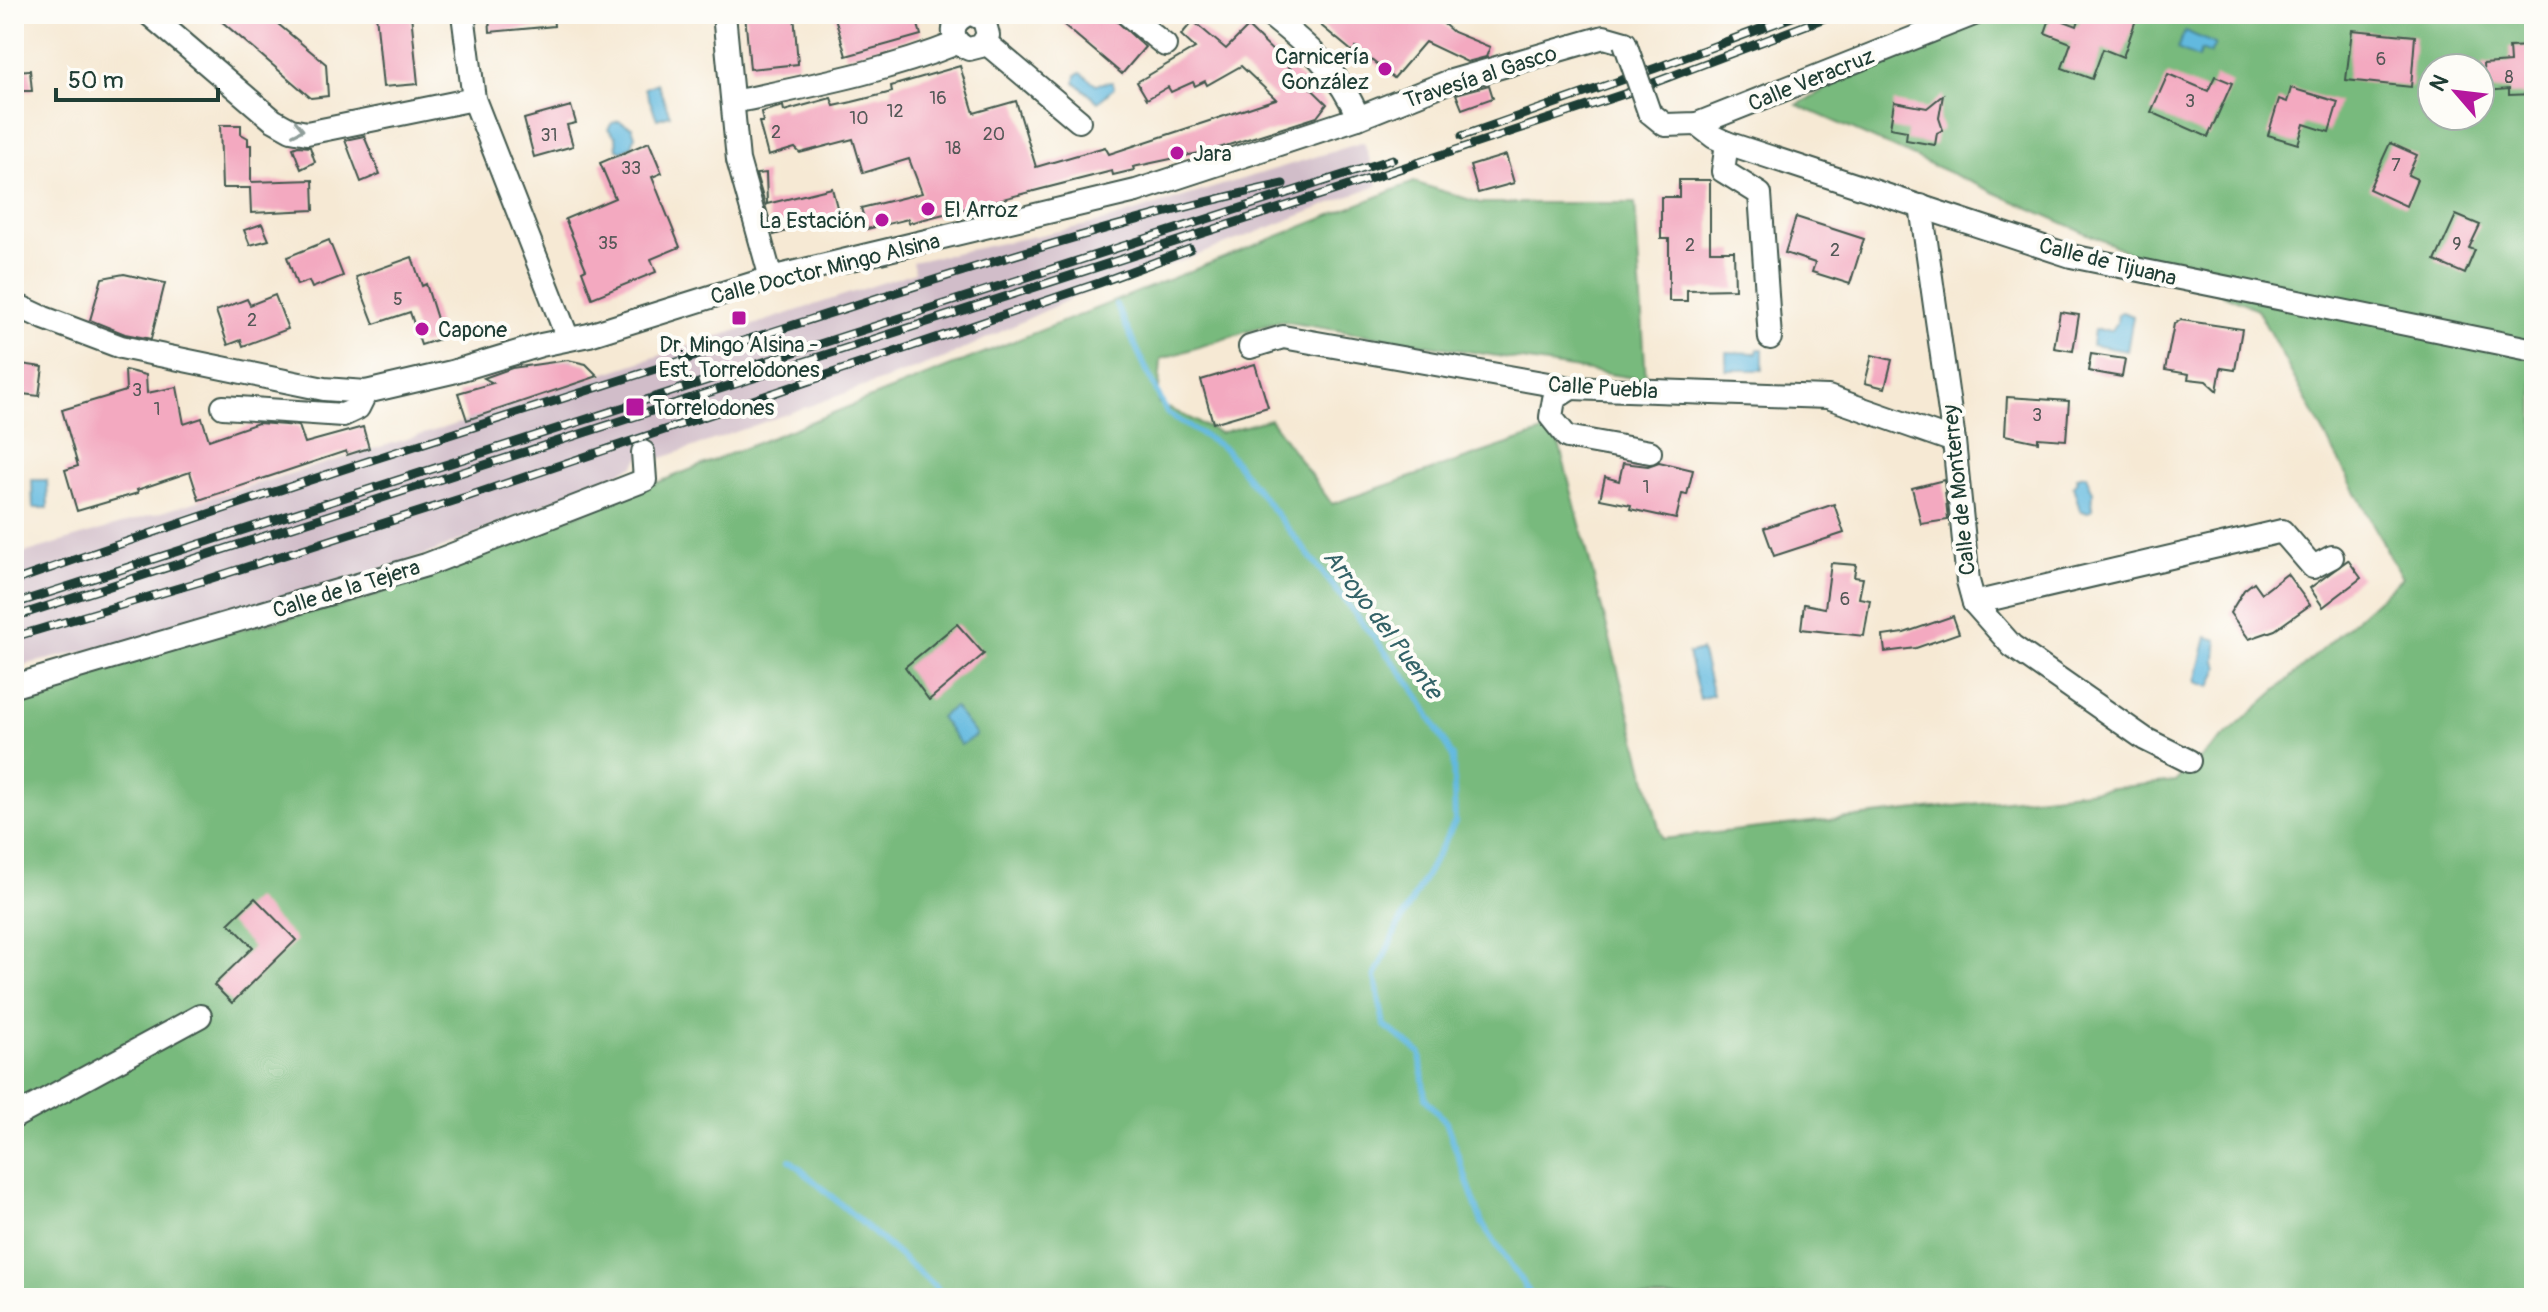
<svg xmlns="http://www.w3.org/2000/svg" width="2548" height="1312" font-family="Pangolin,sans-serif">
	<style>
		.industrial { fill: #d1bdc9 }
		.forest { fill: #78ba7d; stroke: #4c7c58; stroke-width: 2; fill-rule: evenodd }
		.water { fill: #62b9df; stroke: #407b8a; stroke-width: 2 }
		.lines { fill: none; stroke-linecap: round; stroke-linejoin: round }
		.stream { stroke: #62b9df; stroke-width: 6 }
		.building { fill: #f3a9c0 }
		.minor-casing { stroke: #3f574c; stroke-width: 26 }
		.minor { stroke: #fff; stroke-width: 22 }
		.rail-casing { stroke: #1f3d34; stroke-width: 9 }
		.rail { stroke: #fdfcf7; stroke-width: 6; stroke-dasharray: 18; stroke-linecap: butt }
		.minor-bridge-casing { stroke: #3f574c; stroke-width: 26; stroke-linecap: butt }
		.minor-bridge { stroke: #fff; stroke-width: 22 }
		.oneway { stroke: #8f9e9a }
		.poi-dot { fill: #b5179e; stroke: #fdfcf7; stroke-width: 3 }
		.labels { text-anchor: middle; stroke-width: 8; stroke-linejoin: round; paint-order: stroke }
		.number-label { font-size: 18px; fill: #545857 }
		.poi-label { font-size: 22px; fill: #1f3d34; stroke: #fdfcf7; text-anchor: start }
		.street-label { font-size: 22px; fill: #1f3d34; stroke: #fdfcf7 }
		.water-label { font-size: 24px; font-style: italic; fill: #336267; stroke: #fdfcf7 }
	</style>
	<rect width="100%" height="100%" fill="#fdfcf7"/>
	<filter id="ink" filterUnits="userSpaceOnUse"><feTurbulence type="fractalNoise" baseFrequency=".0125" numOctaves="2"/><feDisplacementMap in="SourceGraphic" scale="16" xChannelSelector="R" yChannelSelector="G"/><feConvolveMatrix kernelMatrix="1 2 1 2 8 2 1 2 1" color-interpolation-filters="sRGB"/></filter>
	<filter id="wash" filterUnits="userSpaceOnUse"><feTurbulence type="fractalNoise" baseFrequency=".006" numOctaves="4" result="noise"/><feDisplacementMap in="SourceGraphic" scale="32" xChannelSelector="R" yChannelSelector="G"/><feGaussianBlur stdDeviation="1.8" result="paint"/><feColorMatrix in="noise" values="0 0 0 0 0 0 0 0 0 0 0 0 0 0 0 0 0 1.4 0 .05"/><feComposite in="paint" operator="in"/></filter>
	<g filter="url(#wash)">
		<rect width="100%" height="100%" fill="#f6e9d4"/>
		<polygon class="industrial" points="1364,142 1378,185 1185,260 1070,299 945,358 662,458 643,452 634,466 428,554 220,621 14,667 14,556 467,421 458,393 491,383 485,378 505,370 574,358 574,361 586,364 594,377 915,272 912,262 1101,222"/>
		<path class="forest" d="M1960,14H2534V1298H14V683L360,601L1414,182L1480,203H1635L1646,380L1280,321L1161,359L1158,403L1220,433L1270,419L1332,504L1555,428L1662,839L2175,781L2402,578L2257,309L1797,105ZM2432,68H2480V116H2432Z"/>
		<g class="water">
			<polygon points="2185,31 2215,44 2210,54 2201,50 2198,58 2177,49"/>
			<polygon points="1081,73 1096,84 1112,82 1114,88 1098,102 1075,82 1076,75"/>
			<polygon points="657,83 670,115 657,119 645,88"/>
			<polygon points="619,121 632,127 635,136 632,146 622,151 617,149 616,137 608,129 612,123"/>
			<polygon points="2122,312 2133,316 2127,351 2092,345 2094,330 2112,330 2117,323 2118,314"/>
			<polygon points="1758,349 1763,349 1763,370 1726,370 1726,352 1757,353"/>
			<polygon points="2086,475 2093,492 2092,510 2087,513 2080,510 2073,486 2077,481 2076,477"/>
			<polygon points="32,480 47,480 48,508 33,508"/>
			<polygon points="2207,637 2217,640 2216,661 2219,667 2211,687 2196,682"/>
			<polygon points="1701,650 1713,695 1700,699 1688,654"/>
			<polygon points="954,707 976,735 961,745 940,717"/>
		</g>
		<g class="lines">
			<g class="stream">
				<polyline points="1116,305 1167,413 1225,449 1412,686 1453,757 1455,822 1397,928 1375,977 1384,1025 1420,1053 1425,1098 1446,1122 1482,1223 1533,1298"/>
				<polyline points="790,1160 948,1298"/>
			</g>
		</g>
		<g id="blocks">
			<g class="building">
				<polygon points="213,14 266,14 326,64 328,96 311,98"/>
				<polygon points="376,14 411,14 418,84 383,87"/>
				<polygon points="489,14 553,14 554,26 490,32"/>
				<polygon points="745,14 794,14 798,64 750,69"/>
				<polygon points="834,14 915,14 921,35 846,56"/>
				<polygon points="1051,14 1109,14 1145,47 1122,74"/>
				<polygon points="1307,14 1432,14 1453,32 1490,47 1486,57 1467,62 1425,42 1394,78 1356,48 1353,52"/>
				<polygon points="2081,14 2138,14 2123,57 2103,49 2092,79 2062,68 2071,43 2045,33 2051,16 2077,26"/>
				<polygon points="1193,21 1226,49 1248,27 1327,104 1317,117 1213,150 1133,167 1134,170 1113,175 1112,171 909,223 908,219 867,229 861,208 922,193 909,159 863,173 853,139 800,153 795,148 768,156 759,122 763,122 761,112 783,106 784,111 831,98 834,106 852,102 892,92 891,86 960,66 974,113 1016,101 1036,167 1105,147 1109,154 1276,99 1241,66 1207,85 1205,81 1195,86 1193,82 1171,92 1168,87 1147,99 1137,82 1195,48 1181,35"/>
				<polygon points="2352,30 2415,36 2411,87 2346,80"/>
				<polygon points="2531,46 2534,94 2509,95 2509,89 2485,91 2483,64 2510,62 2509,47"/>
				<polygon points="30,70 32,91 14,91 14,71"/>
				<polygon points="2168,74 2208,91 2215,76 2232,83 2208,137 2151,112"/>
				<polygon points="1489,85 1493,98 1462,109 1456,94"/>
				<polygon points="2291,88 2338,102 2329,132 2304,124 2298,144 2268,135 2279,99 2287,102"/>
				<polygon points="1943,95 1939,118 1943,130 1937,133 1935,145 1906,140 1907,131 1890,128 1894,102 1927,108"/>
				<polygon points="571,106 576,123 567,125 573,146 534,157 524,119"/>
				<polygon points="220,125 241,125 241,134 248,138 248,145 251,145 251,182 313,180 314,210 251,213 250,188 222,188"/>
				<polygon points="364,136 380,174 361,182 345,140"/>
				<polygon points="649,142 662,173 652,177 680,247 651,259 656,272 592,298 582,271 586,269 565,219 615,198 600,163"/>
				<polygon points="2390,143 2417,155 2408,175 2417,179 2406,206 2369,189"/>
				<polygon points="298,146 310,147 315,162 301,169 293,148"/>
				<polygon points="1506,155 1514,183 1478,193 1470,166"/>
				<polygon points="766,173 767,204 832,188 839,215 774,235 756,174"/>
				<polygon points="1679,180 1710,180 1710,251 1734,251 1735,289 1687,290 1687,301 1669,301 1669,239 1661,239 1661,197 1679,197"/>
				<polygon points="2456,215 2480,225 2469,248 2475,250 2465,274 2435,261"/>
				<polygon points="1796,217 1864,239 1850,284 1812,272 1815,263 1785,253"/>
				<polygon points="262,224 269,240 250,245 244,230"/>
				<polygon points="329,240 343,276 312,288 309,281 297,285 287,257"/>
				<polygon points="412,257 422,286 426,284 443,338 421,345 410,312 374,324 356,277"/>
				<polygon points="124,274 165,283 151,339 125,334 90,320 102,278"/>
				<polygon points="275,295 288,329 243,346 241,340 228,345 216,311 247,299 250,305"/>
				<polygon points="2060,312 2079,315 2073,351 2054,348"/>
				<polygon points="2181,320 2242,329 2235,370 2221,368 2217,391 2206,381 2188,379 2189,374 2165,370 2174,324"/>
				<polygon points="2091,354 2125,359 2122,377 2088,371"/>
				<polygon points="1872,355 1892,360 1885,388 1865,383"/>
				<polygon points="568,360 586,364 598,376 467,420 458,393 493,383 484,378 512,368"/>
				<polygon points="14,363 43,367 39,396 14,393"/>
				<polygon points="1255,364 1268,407 1213,423 1201,380"/>
				<polygon points="125,370 146,375 147,393 177,387 184,424 202,418 209,440 258,423 299,426 305,443 363,427 369,448 347,455 346,451 199,500 190,472 137,490 138,493 77,511 65,470 78,466 62,410 126,391"/>
				<polygon points="2007,397 2069,401 2066,440 2038,438 2038,442 2005,435"/>
				<polygon points="1659,462 1693,470 1687,495 1682,494 1676,519 1630,509 1631,505 1600,499 1605,477 1619,481 1623,463 1648,466"/>
				<polygon points="1944,480 1948,520 1921,524 1912,488"/>
				<polygon points="1834,504 1844,533 1774,556 1764,528"/>
				<polygon points="2348,560 2361,578 2323,607 2310,588"/>
				<polygon points="1831,563 1856,565 1854,577 1863,578 1859,598 1870,600 1864,636 1801,629 1804,604 1825,608"/>
				<polygon points="2287,574 2310,605 2275,630 2249,639 2230,613 2244,590 2254,582 2262,593"/>
				<polygon points="1953,616 1959,633 1916,648 1885,652 1883,636 1904,633"/>
				<polygon points="957,624 984,654 929,700 905,667"/>
				<polygon points="255,898 296,940 232,1003 214,985 253,947 229,923"/>
			</g>
		</g>
	</g>
	<g filter="url(#ink)">
		<use href="#blocks" fill-opacity="0" stroke="#3f574c" stroke-width="2"/>
		<g class="lines">
			<defs>
				<g id="minor">
					<polyline points="149,14 273,120 291,130 307,133 474,99"/>
					<polyline points="463,14 474,99 568,339"/>
					<polyline points="724,14 738,160 771,278"/>
					<path d="M970,14C949,20 948,42 969,49L981,46L988,35L984,20L972,14"/>
					<polyline points="1127,14 1165,45"/>
					<path d="M1268,14C1304,42 1342,74 1358,118"/>
					<polyline points="985,42 1079,121"/>
					<path d="M733,102C809,86 885,72 957,43"/>
					<polyline points="1649,112 1665,125 1697,124 1974,14"/>
					<polyline points="1697,124 1714,137 1727,143 2071,256 2534,350"/>
					<polyline points="1727,143 1723,171 1760,194 1770,338"/>
					<polyline points="1921,206 1954,441 1968,581 1974,603 2012,646 2145,739 2189,761"/>
					<polyline points="14,304 44,318 121,347 324,389 366,392 452,372 541,345 589,335 771,278 1136,191 1358,118 1448,82 1604,37 1625,43"/>
					<polyline points="1250,347 1283,337 1571,388 1828,397 1954,441"/>
					<polyline points="1571,388 1554,399 1551,417 1567,437 1650,452"/>
					<polyline points="223,407 343,415 358,408 366,392"/>
					<polyline points="1974,603 2282,531 2313,567 2332,557"/>
					<polyline points="14,686 426,565 645,480 643,452"/>
					<polyline points="14,1117 200,1016"/>
				</g>
			</defs>
			<use href="#minor" class="minor-casing"/>
			<use href="#minor" class="minor"/>
			<defs>
				<g id="rail">
					<polyline points="1462,136 1656,68 1800,14"/>
					<path d="M14,581C251,497 491,421 731,345C913,287 1096,225 1283,184"/>
					<polyline points="14,604 1393,159"/>
					<polyline points="14,617 1342,188 1627,93 1835,14"/>
					<polyline points="14,637 209,579 466,497 1099,283 1190,249"/>
				</g>
			</defs>
			<use href="#rail" class="rail-casing"/>
			<use href="#rail" class="rail"/>
			<defs>
				<polyline id="minor-bridge" points="1625,43 1649,112"/>
			</defs>
			<use href="#minor-bridge" class="minor-bridge-casing"/>
			<use href="#minor-bridge" class="minor-bridge"/>
		</g>
		<defs><path id="oneway-chevron" d="M-2-3.5L2.5 0L-2 3.5" fill="none" stroke-width="1.6" stroke-linecap="round" stroke-linejoin="round" transform="scale(2)"/></defs>
		<use class="oneway" href="#oneway-chevron" transform="translate(298 129) rotate(12)"/>
	</g>
	<g class="poi-dot">
		<circle cx="1385" cy="69" r="8"/>
		<circle cx="1177" cy="153" r="8"/>
		<circle cx="928" cy="209" r="8"/>
		<circle cx="882" cy="220" r="8"/>
		<rect x="731" y="310" width="16" height="16" rx="4"/>
		<circle cx="422" cy="329" r="8"/>
		<rect x="625" y="397" width="20" height="20" rx="4"/>
	</g>
	<g class="labels">
		<g class="number-label">
			<text x="2381" y="65">6</text>
			<text x="2509" y="83">8</text>
			<text x="938" y="104">16</text>
			<text x="2190" y="107">3</text>
			<text x="895" y="117">12</text>
			<text x="859" y="124">10</text>
			<text x="776" y="138">2</text>
			<text x="994" y="140">20</text>
			<text x="549" y="141">31</text>
			<text x="953" y="154">18</text>
			<text x="2396" y="171">7</text>
			<text x="631" y="174">33</text>
			<text x="608" y="249">35</text>
			<text x="2457" y="250">9</text>
			<text x="1690" y="251">2</text>
			<text x="1835" y="256">2</text>
			<text x="398" y="305">5</text>
			<text x="252" y="326">2</text>
			<text x="137" y="396">3</text>
			<text x="157" y="415">1</text>
			<text x="2037" y="421">3</text>
			<text x="1646" y="493">1</text>
			<text x="1845" y="605">6</text>
		</g>
		<g class="poi-label">
			<text x="1369" y="64" text-anchor="end">Carnicería<tspan x="1369" dy="25">González</tspan></text>
			<text x="1193" y="161">Jara</text>
			<text x="944" y="217">El Arroz</text>
			<text x="866" y="228" text-anchor="end">La Estación</text>
			<text x="438" y="337">Capone</text>
			<text x="739" y="352" text-anchor="middle">Dr. Mingo Alsina -<tspan x="739" dy="25">Est. Torrelodones</tspan></text>
			<text x="653" y="415">Torrelodones</text>
		</g>
		<g class="street-label">
			<text transform="translate(1480 76) rotate(-18)" y="8">Travesía al Gasco</text>
			<text transform="translate(1811 79) rotate(-22)" y="8">Calle Veracruz</text>
			<text transform="translate(2108 261) rotate(14)" y="8">Calle de Tijuana</text>
			<text transform="translate(825 268) rotate(-14)" y="8">Calle Doctor Mingo Alsina</text>
			<text transform="translate(1603 387) rotate(4)" y="8">Calle Puebla</text>
			<text transform="translate(1958 490) rotate(-96)" y="8">Calle de Monterrey</text>
			<text transform="translate(346 588) rotate(-17)" y="8">Calle de la Tejera</text>
		</g>
		<g class="water-label">
			<text transform="translate(1383 624) rotate(53)" y="8">Arroyo del Puente</text>
		</g>
	</g>
	<rect width="2548" height="1312" fill="none" stroke="#fdfcf7" stroke-width="48"/>
	<g transform="translate(2456 92) rotate(298)"><circle r="38" fill="#fdfcf7" stroke="#a4b0a9" stroke-width="2"/>
	<path d="M0-6L14 30L0 20L-14 30Z" fill="#b5179e"/>
	<text y="-12" font-size="22" font-weight="bold" text-anchor="middle" fill="#1f3d34">N</text>
	</g>
	<path d="M56 88v12h162v-12" fill="none" stroke="#1f3d34" stroke-width="4"/>
	<text x="68" y="88" font-size="24" fill="#1f3d34" stroke="#fdfcf7" stroke-width="6" paint-order="stroke">50 m</text>
</svg>
